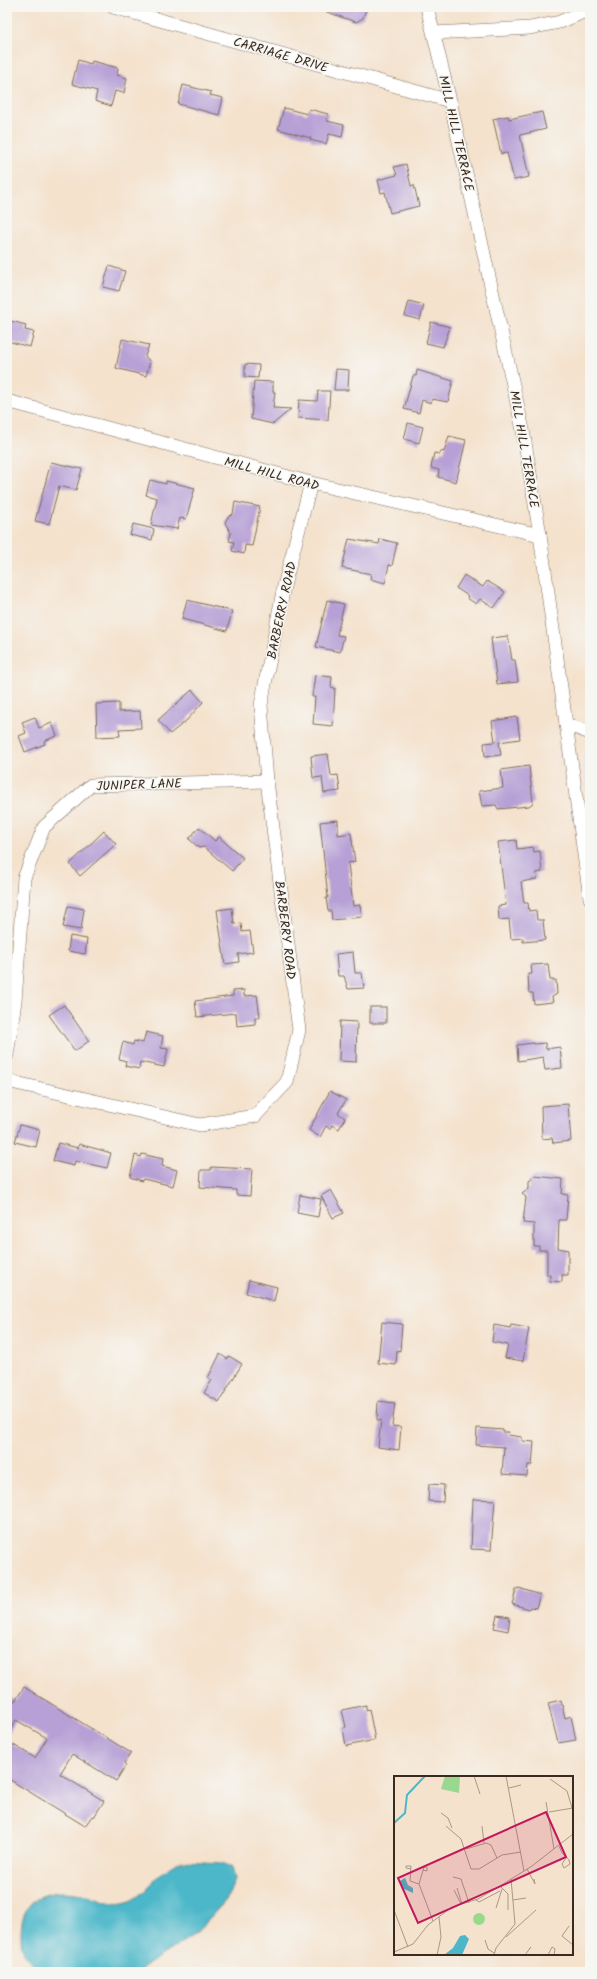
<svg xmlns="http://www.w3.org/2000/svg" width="597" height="1979" font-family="Kalam,sans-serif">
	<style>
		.built { fill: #d6d8f8 }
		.water { fill: #4cb7c9; stroke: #447074 }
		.building { fill: #b7a0d6 }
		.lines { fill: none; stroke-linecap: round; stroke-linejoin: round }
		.minor-casing { stroke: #7c6a5b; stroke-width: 14 }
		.minor { stroke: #fff; stroke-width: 13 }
		.labels { text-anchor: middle; stroke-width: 3; stroke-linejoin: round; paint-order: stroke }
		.street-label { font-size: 13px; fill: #3b2a1e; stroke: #f6f6f2 }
		.inset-river { fill: none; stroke: #4cb7c9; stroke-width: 2 }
		.inset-road { fill: none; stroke: #aa9887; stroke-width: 1 }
		.view { fill: #c2185b; fill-opacity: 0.15; stroke: #c2185b; stroke-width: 2 }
		.inset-edge { fill: none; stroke: #3b2a1e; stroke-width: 2 }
	</style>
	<rect width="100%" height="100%" fill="#f6f6f2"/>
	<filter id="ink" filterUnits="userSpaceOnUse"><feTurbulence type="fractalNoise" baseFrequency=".025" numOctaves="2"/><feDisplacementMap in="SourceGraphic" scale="8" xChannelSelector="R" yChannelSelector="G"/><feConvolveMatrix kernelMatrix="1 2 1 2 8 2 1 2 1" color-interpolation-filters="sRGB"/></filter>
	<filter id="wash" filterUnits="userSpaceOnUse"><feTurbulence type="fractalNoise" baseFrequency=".012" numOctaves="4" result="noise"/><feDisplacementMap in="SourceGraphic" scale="16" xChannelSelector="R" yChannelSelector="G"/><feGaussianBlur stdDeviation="0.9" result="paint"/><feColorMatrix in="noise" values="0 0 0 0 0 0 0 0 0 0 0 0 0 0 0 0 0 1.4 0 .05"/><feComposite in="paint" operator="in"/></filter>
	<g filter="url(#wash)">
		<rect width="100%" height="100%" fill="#f4e2cd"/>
		<polygon class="built" points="590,749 590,812 583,756"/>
		<path class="water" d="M182,1861L223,1863L232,1868L235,1879L227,1899L195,1934L148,1964L139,1972H47C35,1968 25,1959 22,1947C21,1942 21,1937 21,1932C22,1895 50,1888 82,1894C94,1896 111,1906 123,1903C146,1899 158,1868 182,1861Z"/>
		<g id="blocks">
			<g class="building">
				<polygon points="319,7 367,7 363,18 356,22 318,9"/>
				<polygon points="78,60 91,64 92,61 118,68 117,75 127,78 124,93 115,91 111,106 95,101 97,91 72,84"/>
				<polygon points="183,85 211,92 210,95 223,98 219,115 178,104"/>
				<polygon points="284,108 307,114 309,109 328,114 327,121 344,125 342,137 329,134 326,144 310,140 311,138 278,129"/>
				<polygon points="542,112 546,129 520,135 529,177 514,180 507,153 501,154 493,119 508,116 509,119"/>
				<polygon points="406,164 411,186 414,185 419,206 390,213 385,192 381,193 378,180 397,175 394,167"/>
				<polygon points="109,266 125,271 119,291 103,287"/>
				<polygon points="409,301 424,305 420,320 405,316"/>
				<polygon points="7,320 26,325 25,330 34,332 30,347 7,341"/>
				<polygon points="431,322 450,327 443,347 426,343"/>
				<polygon points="122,339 149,345 145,356 150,362 146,376 116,368"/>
				<polygon points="245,364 259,365 258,378 245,377"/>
				<polygon points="336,369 349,370 348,390 334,390"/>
				<polygon points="417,370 453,381 448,402 432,399 431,403 422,400 419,413 404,409 413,376 416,376"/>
				<polygon points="254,381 273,382 273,392 275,392 273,408 291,409 273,424 251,419"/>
				<polygon points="318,391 330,391 328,420 298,418 299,400 317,401"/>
				<polygon points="408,423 423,427 419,443 404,439"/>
				<polygon points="449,436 466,440 456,482 438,477 439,470 431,468 434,453 440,454 441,451 444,452"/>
				<polygon points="51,462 82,469 76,490 59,486 49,524 35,521"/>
				<polygon points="150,480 166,484 166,481 195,488 186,519 180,518 177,529 151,525 157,498 146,495"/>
				<polygon points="235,502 260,507 252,546 245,545 244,554 232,551 234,542 229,541 231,533 225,523 227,518 233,514"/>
				<polygon points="133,524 154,529 152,540 130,535"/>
				<polygon points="349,539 379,544 380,539 397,543 392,566 389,565 385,583 370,579 371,574 342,568"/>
				<polygon points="464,575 483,587 487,581 505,592 494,608 480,599 476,604 467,598 468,596 456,588"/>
				<polygon points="187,600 232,611 227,631 182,619"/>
				<polygon points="327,600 344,604 337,635 344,636 340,652 316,647"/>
				<polygon points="508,636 512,660 515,660 518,682 497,684 491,638"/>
				<polygon points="315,675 332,677 331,687 335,688 333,726 313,724 315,697 312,697"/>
				<polygon points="192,690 203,702 187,720 170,734 158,720"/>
				<polygon points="119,703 119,712 140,711 141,728 119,729 120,736 97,737 96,704"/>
				<polygon points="35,717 39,728 52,723 57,736 44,741 45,744 25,752 19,736 26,733 22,722"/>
				<polygon points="517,717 520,739 499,742 501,755 485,757 484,743 495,742 492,721"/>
				<polygon points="328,754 331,776 338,775 340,791 324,793 322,777 313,778 311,756"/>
				<polygon points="529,766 533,803 529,806 498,809 496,805 482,806 479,791 503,788 501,770"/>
				<polygon points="338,820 338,835 351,833 355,862 348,863 353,906 360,905 362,917 332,920 331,911 328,911 326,898 328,898 320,822"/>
				<polygon points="199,827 215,841 219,837 243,858 232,871 204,847 199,848 189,839"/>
				<polygon points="104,831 116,844 80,876 70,864"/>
				<polygon points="516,840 517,849 533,847 534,852 540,851 542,872 536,873 537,879 521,882 524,903 528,903 529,911 536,910 537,920 543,920 545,940 523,942 523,938 511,939 509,919 499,920 498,906 506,905 498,842"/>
				<polygon points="68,906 84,909 81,930 63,927"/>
				<polygon points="232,908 234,924 241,923 242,932 250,931 253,952 238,954 239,962 225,964 217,910"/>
				<polygon points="70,936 87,939 85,954 68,951"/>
				<polygon points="353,952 355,973 362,973 364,988 348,989 344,976 338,976 336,954"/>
				<polygon points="548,964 550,980 556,980 557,994 552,997 553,1002 534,1004 533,993 529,993 528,974 532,974 531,965"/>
				<polygon points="244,990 244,996 257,995 260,1017 255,1017 255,1024 237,1026 236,1013 197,1017 195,1001 233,996 233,991"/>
				<polygon points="64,1005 89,1041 75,1051 49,1015"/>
				<rect x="370" y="1007" width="16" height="16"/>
				<polygon points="340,1021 357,1022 356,1062 339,1061"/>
				<polygon points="146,1032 163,1036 161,1048 168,1049 164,1067 140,1062 139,1069 125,1066 126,1061 119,1059 123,1042 133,1045 134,1041 143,1043"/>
				<polygon points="533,1043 534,1044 545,1043 546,1049 560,1047 562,1068 545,1070 543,1057 518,1061 517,1045"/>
				<polygon points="330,1091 346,1100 338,1113 345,1118 339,1129 332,1125 330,1129 326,1126 320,1137 309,1130"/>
				<polygon points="568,1104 571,1141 553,1143 552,1138 542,1139 541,1106"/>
				<polygon points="20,1125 40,1130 36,1147 15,1142"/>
				<polygon points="58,1143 78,1148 79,1144 111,1153 107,1168 75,1161 74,1166 53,1161"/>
				<polygon points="142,1154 163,1159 162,1166 177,1170 173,1186 143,1179 142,1181 130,1177 135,1155 141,1157"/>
				<polygon points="211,1167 252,1169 250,1196 236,1195 236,1190 200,1187 201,1170 211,1170"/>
				<polygon points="535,1176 563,1179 562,1194 568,1195 566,1220 559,1220 558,1248 568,1250 568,1275 562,1275 562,1282 550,1281 550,1275 547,1275 547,1250 539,1250 539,1246 534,1246 534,1224 523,1223 526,1197 522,1194 529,1188 529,1181"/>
				<polygon points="331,1190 344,1213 333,1218 321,1196"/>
				<polygon points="300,1195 321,1199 318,1217 297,1213"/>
				<polygon points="249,1280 277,1287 274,1301 246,1293"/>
				<polygon points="382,1322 402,1324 400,1351 397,1350 396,1365 378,1363"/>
				<polygon points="494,1325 510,1328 511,1325 529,1328 523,1361 505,1358 508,1345 492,1342"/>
				<polygon points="220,1354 227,1359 229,1356 242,1364 219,1402 204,1393 212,1380 208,1378"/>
				<polygon points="378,1401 395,1403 392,1426 401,1427 399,1450 378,1447 381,1420 377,1420"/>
				<polygon points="477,1428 503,1430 503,1432 509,1432 508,1435 522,1437 522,1441 534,1442 532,1465 528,1465 527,1476 502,1474 504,1447 476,1445"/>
				<polygon points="429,1484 444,1485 443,1502 428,1501"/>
				<polygon points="473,1499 495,1500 491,1550 471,1549"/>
				<polygon points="519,1588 540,1595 536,1608 530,1607 529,1609 512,1604 516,1590"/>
				<polygon points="497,1615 510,1617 508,1631 494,1628"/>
				<polygon points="24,1687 131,1753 124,1763 126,1765 116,1781 72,1754 60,1774 104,1801 94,1817 92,1816 85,1826 7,1778 7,1741 35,1758 47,1738 16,1720 7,1736 7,1696 15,1701"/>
				<polygon points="561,1700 565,1718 571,1716 576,1740 558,1743 548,1703"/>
				<polygon points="366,1705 366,1710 369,1709 375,1740 346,1746 343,1728 346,1727 342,1710"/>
			</g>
		</g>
	</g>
	<g filter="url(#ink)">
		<use href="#blocks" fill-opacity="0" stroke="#7c6a5b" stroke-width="1"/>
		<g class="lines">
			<defs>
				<g id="minor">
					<polyline points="113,7 450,101"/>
					<polyline points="427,7 450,101 523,430 540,535 590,898"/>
					<polyline points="434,33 530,28 560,22 590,9"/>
					<polyline points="7,401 311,483 540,535"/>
					<polyline points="566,724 590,733"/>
					<polyline points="7,1055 15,1001 24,878 44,827 91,785 267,781"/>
					<polyline points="7,1081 200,1125 255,1116 287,1082 299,1030 267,781 261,705 284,586 311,483"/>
				</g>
			</defs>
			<use href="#minor" class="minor-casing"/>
			<use href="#minor" class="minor"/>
		</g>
	</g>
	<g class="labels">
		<g class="street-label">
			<text transform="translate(281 54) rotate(16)" y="5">CARRIAGE DRIVE</text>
			<text transform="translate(457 133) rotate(77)" y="5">MILL HILL TERRACE</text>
			<text transform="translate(525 449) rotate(80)" y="5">MILL HILL TERRACE</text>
			<text transform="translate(272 473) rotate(15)" y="5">MILL HILL ROAD</text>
			<text transform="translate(281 610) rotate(-78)" y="5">BARBERRY ROAD</text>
			<text transform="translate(139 784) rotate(-2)" y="5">JUNIPER LANE</text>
			<text transform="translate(286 930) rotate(83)" y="5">BARBERRY ROAD</text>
		</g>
	</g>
	<g transform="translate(394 1776)">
		<rect width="179" height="179" fill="#f4e2cd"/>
		<path d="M51,0L66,1L65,17L47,13ZM79 143a6 6 0 1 1 12 0a6 6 0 1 1-12 0Z" fill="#98d98f"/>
		<path d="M11,102L14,109L19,112V117L8,112L6,105ZM71,159L75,163L68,179H50L59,172L66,160Z" fill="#4cb7c9"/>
		<path class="inset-river" d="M0,47L11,37L13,19L31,0"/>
		<path class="inset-road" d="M80,0L86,18M112,0L130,95M156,3L173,15L178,32M115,12L127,9M152,26L160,73M155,36L179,32M47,37L54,42L58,52M52,50L67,63L77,93H85L108,79L127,76M88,50L90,67M165,70L168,77L175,84L176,88L170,92L168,88L172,82M72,73L92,67L97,69L103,82M17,93L12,92V90H17L16,105L25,108L39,145M133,93L141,108L140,103M59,101L67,103L75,127M25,108L30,91H33V95L29,94M106,110L114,118V134M63,112L68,128M60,114L67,128M82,124L85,126L106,115M119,124L132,122M102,132L108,113M0,134L14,171M175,150L168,160L179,169M112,161L142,134M91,164L94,173L100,177M0,176L19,168L34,149L58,131L84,123L106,110L138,90L179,58M43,179L47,161L45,141M100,179L102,172L121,148L117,103M131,179L137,171L135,173M154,179L158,171L161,173L160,179"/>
		<path class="view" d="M152,36L172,81L24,147L4,102Z"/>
		<rect width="179" height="179" class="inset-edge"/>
	</g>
	<rect width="597" height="1979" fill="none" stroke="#f6f6f2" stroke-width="24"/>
</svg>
